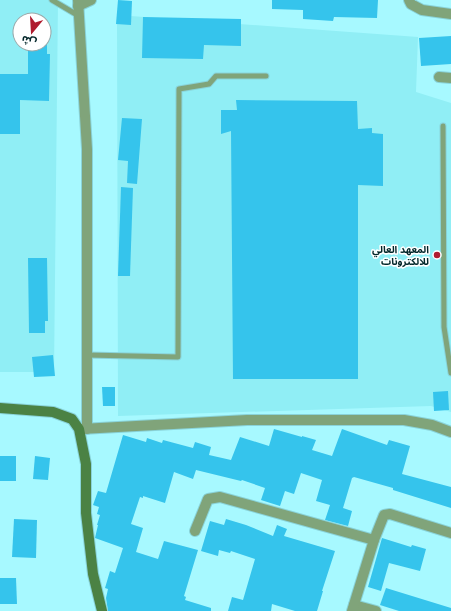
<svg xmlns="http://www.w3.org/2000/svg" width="451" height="611" font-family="Helvetica,'Noto Sans Arabic',sans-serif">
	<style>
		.built { fill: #90eef5; fill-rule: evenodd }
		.building { fill: #35c4ec }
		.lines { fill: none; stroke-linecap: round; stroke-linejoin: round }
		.lane-casing { stroke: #89d3d9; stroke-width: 7 }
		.street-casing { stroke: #89d3d9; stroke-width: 12 }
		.secondary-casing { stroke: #89d3d9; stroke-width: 12 }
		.lane { stroke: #80a47a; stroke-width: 5 }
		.street { stroke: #80a47a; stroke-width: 10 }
		.secondary { stroke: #4b8244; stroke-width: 10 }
		.poi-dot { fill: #af1c2f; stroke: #fff; stroke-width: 1.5 }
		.labels { text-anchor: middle; stroke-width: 3; stroke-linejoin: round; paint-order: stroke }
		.poi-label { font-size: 10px; font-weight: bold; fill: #03272a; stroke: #fff; text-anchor: end }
	</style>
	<rect width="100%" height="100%" fill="#a7f9ff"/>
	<g class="built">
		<path d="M0,0H58L54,372H0ZM20,20H44V44H20Z"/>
		<polygon points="117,15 418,37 416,92 451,103 451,412 431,406 118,416"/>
	</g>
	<g class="building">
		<polygon points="118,0 132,1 131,25 116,24"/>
		<polygon points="272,0 378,0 377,18 334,17 333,21 303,19 303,10 272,9"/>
		<polygon points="143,17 241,19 241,46 204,45 203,59 142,58"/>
		<polygon points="451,36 451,64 421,66 419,38"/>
		<polygon points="28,44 47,44 47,54 50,54 49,101 20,100 20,134 0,134 0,74 28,74"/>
		<polygon points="236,100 357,101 358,129 372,128 372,133 383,134 383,186 358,185 358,379 233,379 231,131 221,134 221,110 237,110"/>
		<polygon points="122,118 142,119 137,184 127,183 128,161 118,160"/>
		<polygon points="121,187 133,188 130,276 118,276"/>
		<polygon points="28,258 47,258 48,321 45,321 45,333 29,333"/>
		<polygon points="53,355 55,376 34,377 32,357"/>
		<polygon points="102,387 115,387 115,406 103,406"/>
		<polygon points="448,391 449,410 434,411 433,392"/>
		<polygon points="274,429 302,437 302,436 316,440 312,450 332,456 342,429 387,445 389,440 410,446 402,474 451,487 451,508 393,490 393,488 354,477 352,478 343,508 352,511 348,526 325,520 330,505 316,501 322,480 301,473 294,494 285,491 280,506 261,500 265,488 242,480 241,481 196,470 193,479 174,472 165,503 143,496 143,498 140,497 131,524 143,528 136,552 158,559 164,541 198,550 184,596 186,597 185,600 211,608 211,611 108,611 106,598 108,589 105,588 110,571 115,573 123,548 95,538 98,525 97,525 100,515 97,514 99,507 93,505 98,491 106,493 123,435 146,442 147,438 162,443 163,440 193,448 195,442 211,447 209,455 231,460 240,437 269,446"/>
		<rect x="0" y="456" width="16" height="25"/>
		<polygon points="35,456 50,458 48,480 33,479"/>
		<polygon points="14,519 37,520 36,558 12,557"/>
		<polygon points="226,519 246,525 273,536 277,525 287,529 284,536 335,551 322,591 323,591 317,611 295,611 272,604 271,611 228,611 232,597 243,600 255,559 231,551 230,553 219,550 218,556 201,551 210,521 224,525"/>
		<polygon points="382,538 411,547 412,545 426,549 420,571 389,563 381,591 368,587"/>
		<polygon points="0,578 16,578 17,604 0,604"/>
		<polygon points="386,588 451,608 451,611 399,611 380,605"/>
	</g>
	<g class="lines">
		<defs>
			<g id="lane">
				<polyline points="52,0 79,16"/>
				<polyline points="443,126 444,327 451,373"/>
				<polyline points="87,355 178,357 179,89 209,84 216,76 266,76"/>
			</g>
			<g id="street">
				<polyline points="78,0 87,149 87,429"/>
				<polyline points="409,0 411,4 422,10 451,14"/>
				<polyline points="78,6 91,0"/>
				<polyline points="439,77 451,78"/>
				<polyline points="81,429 247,420 404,420 432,425 451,432"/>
				<polyline points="195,531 208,499 220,497 374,540"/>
				<polyline points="354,605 376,611"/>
				<polyline points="352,611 374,540 384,515 390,514 451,533"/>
			</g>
			<polyline id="secondary" points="0,408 53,412 72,419 79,429 86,464 86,513 93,574 102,611"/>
		</defs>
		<use href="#lane" class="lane-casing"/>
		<use href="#street" class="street-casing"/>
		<use href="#secondary" class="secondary-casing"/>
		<use href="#lane" class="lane"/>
		<use href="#street" class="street"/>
		<use href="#secondary" class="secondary"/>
	</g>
	<circle class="poi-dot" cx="437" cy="255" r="4"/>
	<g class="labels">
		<g class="poi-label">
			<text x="429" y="253">المعهد العالي<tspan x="429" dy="12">للالكترونات</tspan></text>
		</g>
	</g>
	<g transform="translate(32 32) rotate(198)"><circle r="19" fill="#ffffff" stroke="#9aa9aa"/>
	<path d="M0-3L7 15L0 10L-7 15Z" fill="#af1c2f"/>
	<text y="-6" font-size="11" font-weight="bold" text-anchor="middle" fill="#03272a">ش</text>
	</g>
</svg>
